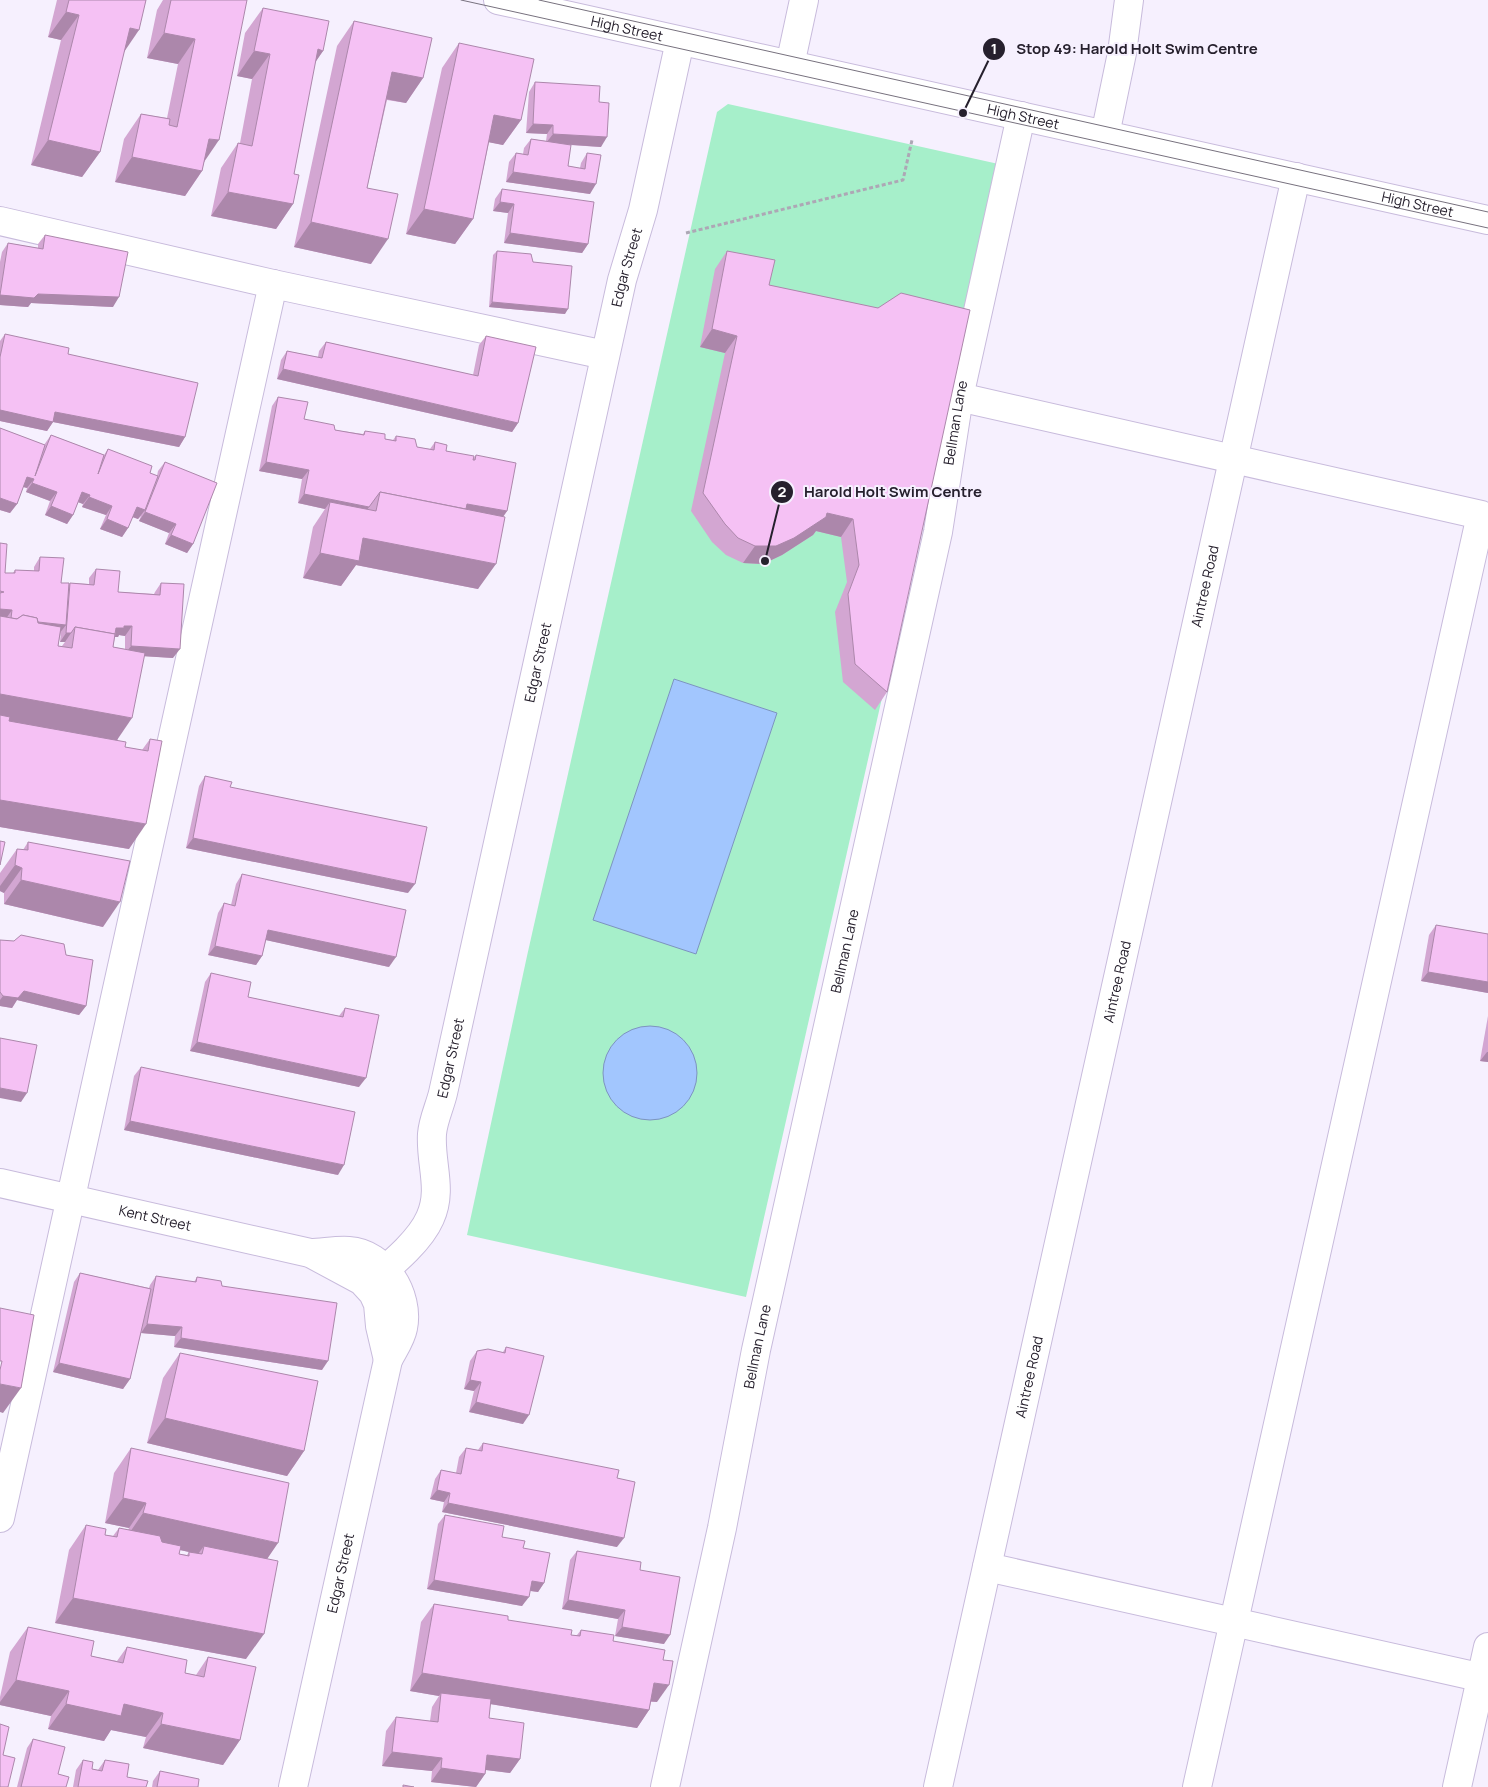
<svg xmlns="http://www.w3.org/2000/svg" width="1488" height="1787" font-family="Manrope,sans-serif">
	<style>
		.garden { fill: #a6efca }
		.water { fill: #a2c6fe; stroke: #7d94bf }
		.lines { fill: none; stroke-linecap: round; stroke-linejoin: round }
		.minor-casing { stroke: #c8bbdc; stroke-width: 30 }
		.major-casing { stroke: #c8bbdc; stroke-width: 30 }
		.path { stroke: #ada7b5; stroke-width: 3; stroke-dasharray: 4 2.5; stroke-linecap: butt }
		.minor { stroke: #fff; stroke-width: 28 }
		.major { stroke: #fff; stroke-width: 28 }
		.tram { stroke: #77717e; stroke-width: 1 }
		.wall { fill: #d3a6d2; fill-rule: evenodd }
		.shaded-wall { fill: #ac87ab }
		.building { fill: #f5c1f4; stroke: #ac87ab }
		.labels { text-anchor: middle; stroke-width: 4; stroke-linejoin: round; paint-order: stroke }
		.street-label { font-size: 14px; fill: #26202d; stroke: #f6f0fe }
		.leader { fill: none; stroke: #26202d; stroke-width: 2 }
		.callout-dot { fill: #26202d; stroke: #f6f0fe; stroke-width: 2 }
		.mark-label { font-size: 15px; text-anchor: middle; font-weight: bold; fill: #fff }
		.callout-label { font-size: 15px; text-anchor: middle; font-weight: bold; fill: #26202d; stroke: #f6f0fe; stroke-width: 4; stroke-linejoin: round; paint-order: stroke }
	</style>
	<rect width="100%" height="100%" fill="#f6f0fe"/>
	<polygon class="garden" points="728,104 1003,165 746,1297 467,1235 527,956 717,112"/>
	<g class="water">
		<polygon points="674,679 777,713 696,954 593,920"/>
		<circle cx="650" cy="1073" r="47"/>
	</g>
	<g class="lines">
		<defs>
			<g id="minor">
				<polyline points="790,65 804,0"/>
				<polyline points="1105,135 1122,53 1129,0"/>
				<polyline points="0,221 273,284 605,355"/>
				<polyline points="959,397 1481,515 1197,1787"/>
				<path id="s1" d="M0,1183L310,1253L362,1281L373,1293L378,1304L380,1326L388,1360"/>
				<path id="s2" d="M367,1285C388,1267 419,1243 430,1218C443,1190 430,1163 432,1134C433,1120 440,1106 443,1093L622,280L643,210L680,41"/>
				<polyline points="0,1518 273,284"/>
				<polyline points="987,1567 1488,1679"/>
				<path id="s3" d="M293,1787L388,1360C393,1350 401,1339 403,1328C410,1295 384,1253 349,1251C336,1250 322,1253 310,1253"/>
				<path id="s4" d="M665,1787L722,1528L756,1350L938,532L959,397L1021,116"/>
				<path id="s5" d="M938,1787L1296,177"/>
				<polyline points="1457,1787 1488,1647"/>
			</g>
			<g id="major">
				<path id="s6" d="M498,0L1488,220"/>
			</g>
		</defs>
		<use href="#minor" class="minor-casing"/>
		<use href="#major" class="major-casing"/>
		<polyline class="path" points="686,233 903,180 912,140"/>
		<use href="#minor" class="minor"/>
		<use href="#major" class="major"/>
		<g class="tram">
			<polyline points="461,0 1488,228"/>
			<polyline points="539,0 1488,212"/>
		</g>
	</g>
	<g class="wall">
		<polygon points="57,0 146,0 124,52 100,152 82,177 31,165 61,40 48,37"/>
		<polygon points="163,0 247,0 204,162 202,171 185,196 115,182 124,139 141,114 167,118 178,64 147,58 157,10"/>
		<polygon points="263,8 323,51 315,62 294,174 293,204 276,229 211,216 221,168 238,143 240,143 252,79 237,76 245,33"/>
		<polygon points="354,21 423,78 406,103 387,100 367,188 371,264 294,247 337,46"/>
		<polygon points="459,43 521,120 503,145 489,142 473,219 455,244 406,234 442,68"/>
		<polygon points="535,82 599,102 601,147 570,145 568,166 580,168 581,163 587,153 590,194 506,182 509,162 516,153 523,154 524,148 531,139 546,141 547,134 526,133 529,92"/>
		<polygon points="502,189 588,244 582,253 504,243 508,213 493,211 495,199"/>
		<polygon points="45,235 113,307 31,303 28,307 0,305 0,262 2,252 8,243 38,248 38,244"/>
		<polygon points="497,251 533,262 565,314 489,307 493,255"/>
		<polygon points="727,251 769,285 878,308 887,692 875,710 843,682 835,612 847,582 841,537 816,531 813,535 782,555 763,564 743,563 726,555 712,542 691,511 725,353 700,347 715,269"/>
		<polygon points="5,334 68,354 185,437 179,447 53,422 47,431 0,421 0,341"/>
		<polygon points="486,336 518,423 512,432 277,379 281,360 287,351 318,357 319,351 326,342 473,375 479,345"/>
		<polygon points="278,397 304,419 335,430 363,434 365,431 385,439 393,440 396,436 417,447 430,449 435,442 446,451 473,459 476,455 507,511 503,517 478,589 356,565 341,586 303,578 313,527 325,509 298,503 302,479 259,471 272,406"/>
		<polygon points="0,428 44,445 51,435 104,455 108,449 150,473 157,476 158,471 165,462 193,544 187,553 165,544 169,533 139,521 141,516 138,519 132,517 128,528 122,537 100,529 106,515 82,507 83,504 78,502 73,515 67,524 45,515 50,501 26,492 27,488 23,487 17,504 10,513 0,510"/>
		<path d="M0,543L5,573H13L15,570L34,571V567L40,557L61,583L69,585L70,583L89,584V578L96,569L118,592L154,594L155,592L161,583L173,658L144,656L117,741L125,747L142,750L150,739L129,849L0,827ZM61,632L60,642H65L62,646H58ZM119,635L125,636V649L113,647L115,637H118Z"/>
		<polygon points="205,776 230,787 408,893 186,848 199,786"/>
		<polygon points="28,842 103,927 4,904 4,893 0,891 0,873 17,849 23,850"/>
		<polygon points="242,874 389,967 266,940 262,956 256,965 208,955 218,913 224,903 231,905 236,884"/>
		<polygon points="1436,925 1488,934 1488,993 1421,981 1429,935"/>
		<polygon points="0,940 66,955 86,1006 79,1015 17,1000 12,1008 0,1006"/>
		<polygon points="211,973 248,997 339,1016 345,1008 359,1087 190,1051 205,982"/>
		<polygon points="1488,1016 1488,1062 1480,1061"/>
		<polygon points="141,1067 338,1175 124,1130 134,1076"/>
		<polygon points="80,1273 149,1288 150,1285 156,1276 194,1282 197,1277 222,1286 322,1370 174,1347 175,1336 141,1333 143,1324 130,1379 123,1389 53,1372 74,1282"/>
		<polygon points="506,1347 523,1424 469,1412 474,1391 464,1389 470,1361 477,1351 503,1352"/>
		<polygon points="180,1353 304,1451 287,1476 147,1443 163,1378"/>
		<polygon points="483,1443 617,1478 617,1547 442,1512 444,1502 430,1499 435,1479 441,1470 456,1473 459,1457 466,1448 478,1450"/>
		<path d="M131,1448L267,1559L246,1659L55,1623L69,1550L86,1525L105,1535L113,1536L119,1528L128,1530L129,1528L105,1523L114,1473ZM180,1550L189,1552L187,1555L179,1554Z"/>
		<polygon points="445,1515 502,1537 523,1548 544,1583 538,1592 530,1591 522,1606 427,1589 438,1524"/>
		<polygon points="577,1551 640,1570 664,1644 615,1636 618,1619 562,1609 570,1560"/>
		<polygon points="434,1604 571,1635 577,1635 581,1630 613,1641 657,1702 651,1702 649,1710 637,1728 490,1704 489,1718 520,1759 510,1773 486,1770 485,1774 476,1787 431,1782 432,1771 382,1766 386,1731 396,1717 430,1721 432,1707 439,1696 410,1691 421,1622"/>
		<polygon points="28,1627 91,1656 117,1661 127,1647 185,1673 196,1675 208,1657 240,1740 223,1765 143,1748 146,1737 111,1730 104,1741 48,1729 51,1716 0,1705 0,1697 10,1652"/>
		<polygon points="33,1739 58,1774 66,1787 17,1787 27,1748"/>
		<polygon points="83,1760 92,1769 98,1770 105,1760 127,1777 146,1787 73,1787 76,1770"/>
		<polygon points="160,1771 198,1787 152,1787 153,1781"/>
	</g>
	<g class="shaded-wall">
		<polygon points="66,12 79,15 61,40 48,37"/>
		<polygon points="130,28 139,30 122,55"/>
		<polygon points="164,33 195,39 178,64 147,58"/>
		<polygon points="318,49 323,51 306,76"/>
		<polygon points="254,51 270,54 252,79 237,76"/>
		<polygon points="392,72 423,78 406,103 375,97"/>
		<polygon points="494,115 521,120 503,145 477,140"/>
		<polygon points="533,124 553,125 547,134 526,133"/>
		<polygon points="553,134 607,137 601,147 546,143"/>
		<polygon points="209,139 219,140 202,165"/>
		<polygon points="48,140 100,152 82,177 31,165"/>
		<polygon points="132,157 202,171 185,196 115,182"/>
		<polygon points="513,172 596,184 590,194 506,182"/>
		<polygon points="228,192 293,204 276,229 211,216"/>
		<polygon points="500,202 514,204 508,213 493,211"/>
		<polygon points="424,209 473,219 455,244 406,234"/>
		<polygon points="311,222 388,239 371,264 294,247"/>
		<polygon points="510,233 588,244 582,253 504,243"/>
		<polygon points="38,294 119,297 113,307 31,303 28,307 0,305 0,295"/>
		<polygon points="492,302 568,309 565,314 489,307"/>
		<polygon points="712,329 737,336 725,353 700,347"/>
		<polygon points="283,369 518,423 512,432 277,379"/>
		<polygon points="0,410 55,412 185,437 179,447 53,422 47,431 0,421"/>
		<polygon points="266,462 309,470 302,479 259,471"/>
		<polygon points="27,477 34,479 27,488 20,486"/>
		<polygon points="32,483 57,492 50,501 26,492"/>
		<polygon points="82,492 90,495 83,504 75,501"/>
		<polygon points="304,494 369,507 362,517 330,502 325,509 298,503"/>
		<polygon points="89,497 112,506 106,515 82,507"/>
		<polygon points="0,498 17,504 10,513 0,510"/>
		<polygon points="467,504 507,511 500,521 460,513"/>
		<polygon points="51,506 73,515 67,524 45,515"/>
		<polygon points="137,507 145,510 138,519 130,516"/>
		<polygon points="145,512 176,524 169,533 139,521"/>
		<polygon points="827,513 853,519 841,537 816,531 813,535 782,555 763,564 743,563 755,546"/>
		<polygon points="107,519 128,528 122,537 100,529"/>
		<polygon points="171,535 193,544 187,553 165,544"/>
		<polygon points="363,538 496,564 478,589 356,565 341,586 303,578 320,553"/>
		<polygon points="0,609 12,610 5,620 0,619"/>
		<polygon points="11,620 66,625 59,634"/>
		<polygon points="124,626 132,626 125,636 119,635 118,637 115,637 116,628"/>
		<polygon points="66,633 71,633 65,642 60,642"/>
		<polygon points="131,646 180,649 173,658 124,655"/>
		<polygon points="0,694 132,718 115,743 0,722"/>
		<polygon points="0,800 146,824 129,849 0,827"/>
		<polygon points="193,838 415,884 408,893 186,848"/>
		<polygon points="15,865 22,868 4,893 0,891 0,886"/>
		<polygon points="21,880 120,902 103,927 4,904"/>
		<polygon points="268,930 396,957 389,967 261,939"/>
		<polygon points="215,946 262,956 256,965 208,955"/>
		<polygon points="1428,972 1488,982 1488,993 1421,981"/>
		<polygon points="24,991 86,1006 79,1015 17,1000 12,1008 0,1006 0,1000 3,996"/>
		<polygon points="197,1042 366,1078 359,1087 190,1051"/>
		<polygon points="1487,1052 1488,1052 1488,1062 1480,1061"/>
		<polygon points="0,1088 27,1093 21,1102 0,1098"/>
		<polygon points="130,1121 344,1165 338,1175 124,1130"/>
		<polygon points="147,1324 182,1327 175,1336 141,1333"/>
		<polygon points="181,1338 328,1361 322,1370 174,1347"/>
		<polygon points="59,1363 130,1379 123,1389 53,1372"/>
		<polygon points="470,1380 481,1382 474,1391 464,1389"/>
		<polygon points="0,1384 21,1388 3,1413 0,1412"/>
		<polygon points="476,1402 529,1415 523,1424 469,1412"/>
		<polygon points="165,1418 304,1451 287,1476 147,1443"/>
		<polygon points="437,1490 450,1493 444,1502 430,1499"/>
		<polygon points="123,1498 146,1503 129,1528 105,1523"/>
		<polygon points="448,1503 624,1538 617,1547 442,1512"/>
		<polygon points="143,1513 278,1543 261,1568 204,1546 198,1554 126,1538"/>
		<polygon points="434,1580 529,1597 522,1606 427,1589"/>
		<polygon points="532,1581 544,1583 538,1592 525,1590"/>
		<polygon points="73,1598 264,1634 246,1659 55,1623"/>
		<polygon points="568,1600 625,1610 618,1619 562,1609"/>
		<polygon points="622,1627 670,1635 664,1644 615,1636"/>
		<polygon points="422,1673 649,1710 637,1728 441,1696 441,1693 439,1696 410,1691"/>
		<polygon points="16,1680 69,1691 51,1716 0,1705 0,1702"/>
		<polygon points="654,1683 669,1685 657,1702 642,1700"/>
		<polygon points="66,1704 124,1704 163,1713 146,1737 111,1730 104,1741 48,1729"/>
		<polygon points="161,1724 240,1740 223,1765 143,1748"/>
		<polygon points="392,1752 442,1758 432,1771 382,1766"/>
		<polygon points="487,1755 520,1759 510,1773 478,1769"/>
		<polygon points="441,1768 485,1774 476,1787 431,1782"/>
	</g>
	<g class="building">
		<polygon points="69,0 146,0 139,30 130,28 100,152 48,140 79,15 66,12"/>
		<polygon points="171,0 247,0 219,140 209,139 202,171 132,157 141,114 170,119 169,125 177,127 195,39 164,33"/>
		<polygon points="263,8 329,21 323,51 318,49 294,174 299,175 293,204 228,192 238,143 252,146 270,54 254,51"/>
		<polygon points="354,21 432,38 423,78 392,72 367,188 398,194 388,239 311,222"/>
		<polygon points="459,43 534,59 521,120 494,115 473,219 424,209"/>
		<polygon points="535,82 600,86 599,102 609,103 607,137 553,134 553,125 533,124"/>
		<polygon points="531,139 571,145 568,166 585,169 587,153 601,155 596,184 513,172 516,153 528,155"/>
		<polygon points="502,189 594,202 588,244 510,233 514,204 500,202"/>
		<polygon points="45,235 128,252 119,297 38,294 34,298 0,295 8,243 43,249"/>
		<polygon points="497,251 531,254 533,262 572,266 568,309 492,302"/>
		<polygon points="727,251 775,260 769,285 878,308 901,293 970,310 887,692 855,664 848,594 859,565 853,519 827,513 826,517 794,538 776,546 755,546 738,538 725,524 703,493 737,336 712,329"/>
		<polygon points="5,334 69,348 68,354 198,383 185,437 55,412 53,422 0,410 0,357"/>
		<polygon points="486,336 536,347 518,423 283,369 287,351 322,358 326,342 478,376"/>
		<polygon points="278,397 308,402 304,419 334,425 335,430 364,435 365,431 385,434 385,439 396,441 396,436 415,439 417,447 434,450 435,442 447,445 446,451 474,456 473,460 475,460 476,455 516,463 507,511 467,504 466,509 380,492 369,507 304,494 309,470 266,462"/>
		<polygon points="0,428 45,445 35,476 51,435 104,455 98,474 108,449 152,466 150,473 158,476 145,510 137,507 128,528 107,519 112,506 89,497 90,495 82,492 73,515 51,506 57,492 32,483 34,479 27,477 17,504 0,498"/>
		<polygon points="165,462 217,483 193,544 171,535 176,524 145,512"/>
		<polygon points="380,492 505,517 496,564 363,538 359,561 320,553 330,502 376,511"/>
		<polygon points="0,543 7,544 5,573 15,573 15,570 39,571 40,557 64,558 61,583 69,583 66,625 38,622 37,618 23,615 17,619 11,618 12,610 0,609 0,593 4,592 0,591"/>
		<polygon points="96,569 120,571 118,592 160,595 161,583 184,584 180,649 131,646 132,626 124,626 124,628 116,628 115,634 75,627 71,633 66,633 70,583 94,585"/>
		<polygon points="23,615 37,618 38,623 61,627 58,646 72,648 75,627 115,634 113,647 145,653 132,718 0,694 0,616 17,619"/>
		<polygon points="0,715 10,717 9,721 126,742 125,747 148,751 150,739 162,741 146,824 0,800"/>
		<polygon points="205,776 232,782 230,787 427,827 415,884 193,838"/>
		<polygon points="0,841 5,842 0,865"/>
		<polygon points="28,842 130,861 120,902 21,880 22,868 15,865 17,849 28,850"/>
		<polygon points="242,874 406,910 396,957 268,930 262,956 215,946 224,903 235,906"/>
		<polygon points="1436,925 1488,934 1488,982 1428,972"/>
		<polygon points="21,935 64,944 66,955 93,960 86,1006 24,991 18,998 3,996 0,992 0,940 14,941"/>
		<polygon points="211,973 251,982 248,997 343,1017 345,1008 379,1015 366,1078 197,1042"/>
		<polygon points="0,1038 37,1045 27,1093 0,1088"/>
		<polygon points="141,1067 355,1112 344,1165 130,1121"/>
		<polygon points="80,1273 151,1289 130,1379 59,1363"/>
		<polygon points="156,1276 196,1282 197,1277 221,1281 222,1286 337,1303 328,1361 181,1338 182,1327 147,1324"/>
		<polygon points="0,1308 34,1315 21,1388 0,1384 0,1370 2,1361 0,1361"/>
		<polygon points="506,1347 544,1356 529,1415 476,1402 481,1382 470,1380 477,1351 488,1349 505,1353"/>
		<polygon points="180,1353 318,1381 304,1451 165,1418"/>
		<polygon points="483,1443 619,1470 617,1478 635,1482 624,1538 448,1503 450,1493 437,1490 441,1470 461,1474 466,1448 482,1451"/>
		<polygon points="131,1448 289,1483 278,1543 143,1513 146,1503 123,1498"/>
		<polygon points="445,1515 504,1526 502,1537 525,1541 523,1548 550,1553 544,1583 532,1581 529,1597 434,1580"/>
		<polygon points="86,1525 106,1529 105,1535 117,1537 119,1528 160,1536 162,1542 181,1546 179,1554 189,1556 189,1552 202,1554 204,1546 278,1561 264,1634 73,1598"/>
		<polygon points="577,1551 641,1562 640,1570 680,1577 670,1635 622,1627 625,1610 568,1600"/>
		<polygon points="434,1604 508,1616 508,1620 572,1630 571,1635 580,1636 581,1630 614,1635 613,1641 665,1650 663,1660 673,1661 669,1685 654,1683 649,1710 422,1673"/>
		<polygon points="28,1627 94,1641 91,1656 123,1663 127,1647 187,1660 185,1673 204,1677 208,1657 256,1667 240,1740 161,1724 163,1713 124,1704 121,1716 66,1704 69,1691 16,1680"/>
		<polygon points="441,1693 491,1699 489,1718 524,1723 520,1759 487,1755 485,1774 441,1768 442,1758 392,1752 396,1717 438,1722"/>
		<polygon points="0,1724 9,1727 3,1755 15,1758 8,1787 0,1787"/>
		<polygon points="33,1739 65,1747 58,1774 69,1777 66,1787 21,1787"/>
		<polygon points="83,1760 93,1762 92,1769 102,1771 105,1760 129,1764 127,1777 148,1781 146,1787 78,1787"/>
		<polygon points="160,1771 199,1779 198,1787 157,1787"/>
		<polygon points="403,1785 414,1787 403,1787"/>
	</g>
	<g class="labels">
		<g class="street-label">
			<text dy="5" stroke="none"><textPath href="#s6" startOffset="132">High Street</textPath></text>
			<text dy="5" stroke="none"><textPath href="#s6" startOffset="538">High Street</textPath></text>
			<text dy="5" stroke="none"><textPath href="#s6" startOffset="942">High Street</textPath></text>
			<text dy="5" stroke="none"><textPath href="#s2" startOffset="1066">Edgar Street</textPath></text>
			<text dy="5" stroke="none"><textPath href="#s4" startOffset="1395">Bellman Lane</textPath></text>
			<text dy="5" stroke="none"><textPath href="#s5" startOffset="1230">Aintree Road</textPath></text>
			<text dy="5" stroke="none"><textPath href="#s2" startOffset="661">Edgar Street</textPath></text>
			<text dy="5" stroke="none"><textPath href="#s4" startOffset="855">Bellman Lane</textPath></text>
			<text dy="5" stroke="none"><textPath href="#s5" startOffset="825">Aintree Road</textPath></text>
			<text dy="5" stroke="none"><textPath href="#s2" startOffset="256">Edgar Street</textPath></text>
			<text dy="5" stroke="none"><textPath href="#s1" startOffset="159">Kent Street</textPath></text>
			<text dy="5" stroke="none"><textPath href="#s4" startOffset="450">Bellman Lane</textPath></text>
			<text dy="5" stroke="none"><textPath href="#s5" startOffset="420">Aintree Road</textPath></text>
			<text dy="5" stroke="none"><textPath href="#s3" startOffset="219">Edgar Street</textPath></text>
		</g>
	</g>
	<path class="leader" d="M963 113L994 49M765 561L782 492"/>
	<g class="callout-dot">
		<circle cx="963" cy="113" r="5"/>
		<circle cx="765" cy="561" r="5"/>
		<circle cx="994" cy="49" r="12"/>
		<circle cx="782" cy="492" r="12"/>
	</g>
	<g class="mark-label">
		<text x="994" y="54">1</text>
		<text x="782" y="497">2</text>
	</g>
	<g class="callout-label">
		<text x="1137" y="54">Stop 49: Harold Holt Swim Centre</text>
		<text x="893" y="497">Harold Holt Swim Centre</text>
	</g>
</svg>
